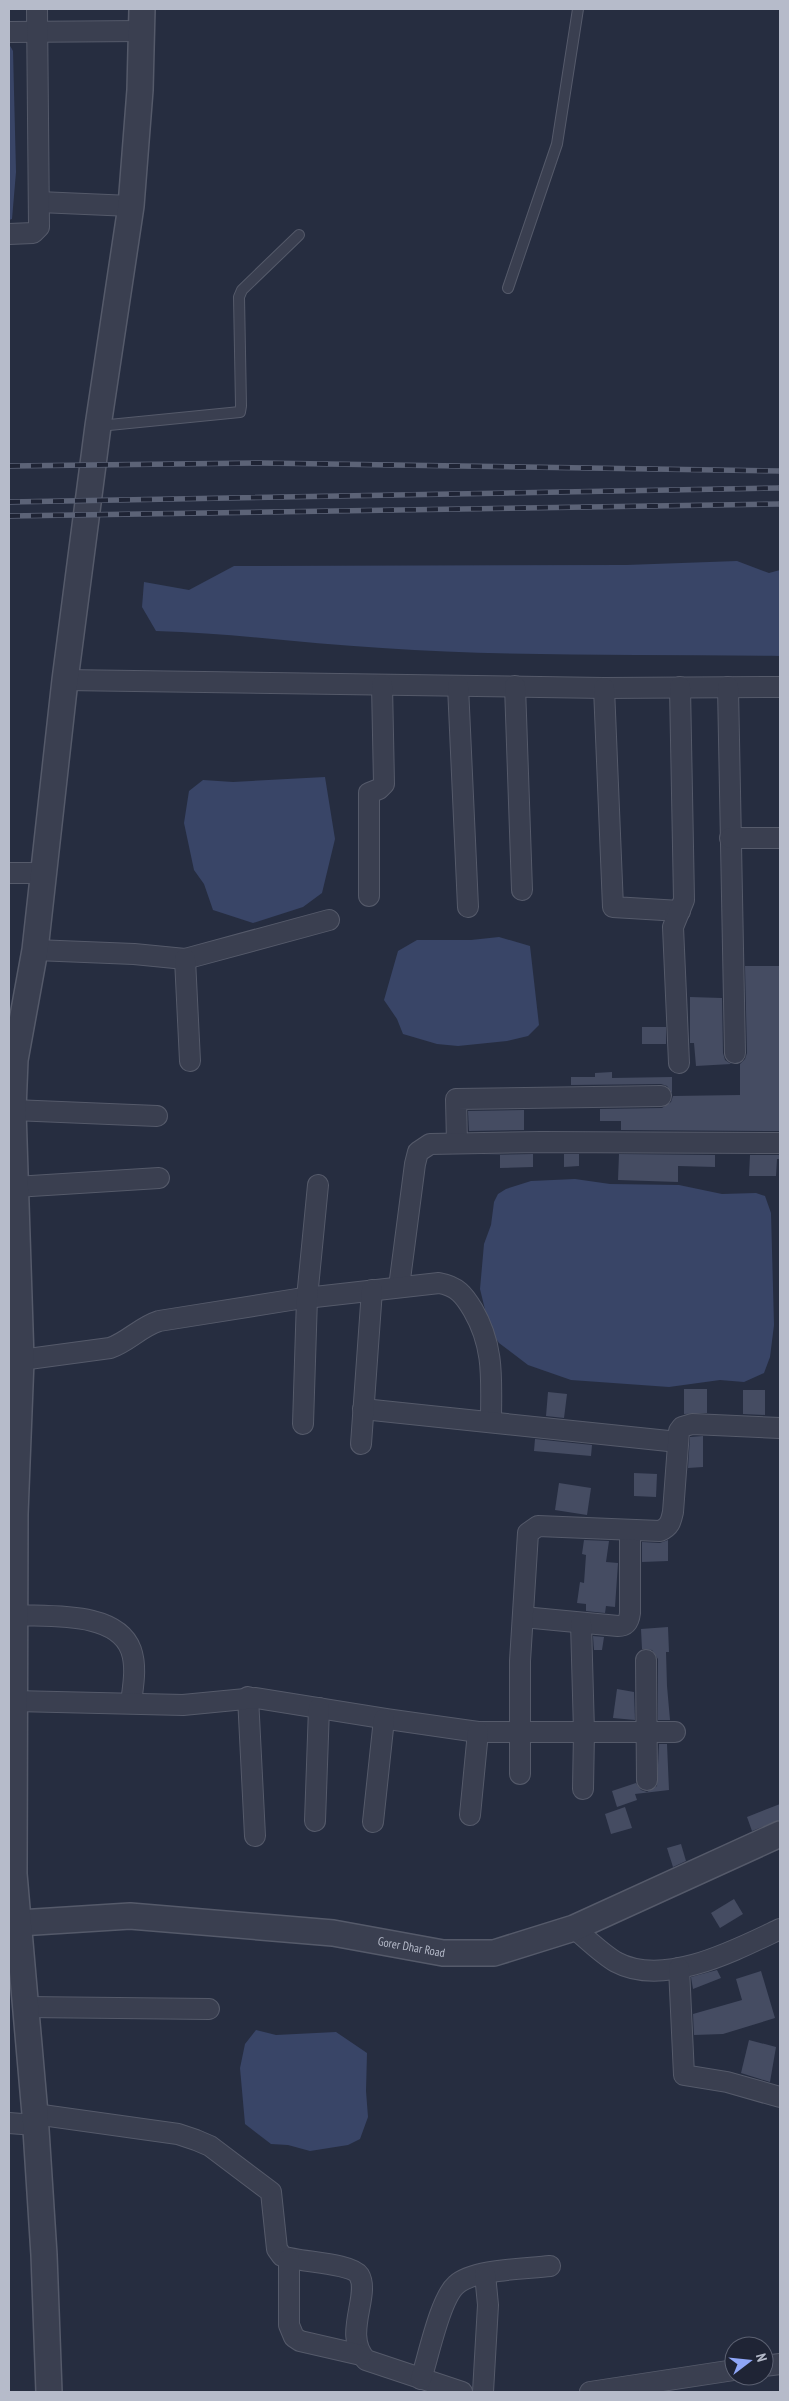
<svg xmlns="http://www.w3.org/2000/svg" width="789" height="2401" font-family="'PT Sans Narrow',sans-serif">
	<style>
		.water { fill: #394567 }
		.building { fill: #454c62 }
		.lines { fill: none; stroke-linecap: round; stroke-linejoin: round }
		.service-casing { stroke: #555a6a; stroke-width: 12 }
		.minor-casing { stroke: #555a6a; stroke-width: 22 }
		.tertiary-casing { stroke: #555a6a; stroke-width: 28 }
		.service { stroke: #3a3f50; stroke-width: 10 }
		.minor { stroke: #3a3f50; stroke-width: 20 }
		.tertiary { stroke: #3a3f50; stroke-width: 25 }
		.rail-casing { stroke: #5c6377; stroke-width: 5.5 }
		.rail { stroke: #1f2435; stroke-width: 4; stroke-dasharray: 11; stroke-linecap: butt }
		.labels { text-anchor: middle; stroke-width: 4; stroke-linejoin: round; paint-order: stroke }
		.street-label { font-size: 12px; fill: #b6bbca; stroke: #1f2435 }
	</style>
	<rect width="100%" height="100%" fill="#262d40"/>
	<g class="water">
		<polygon points="9,44 13,51 16,172 12,219 9,220"/>
		<path d="M737,561L769,573L780,570V656C648,654 515,657 382,648C307,644 232,633 156,631L142,607L144,582L189,590L234,566L626,565Z"/>
		<polygon points="325,777 335,839 322,893 303,907 253,923 213,910 204,884 194,870 184,823 189,791 203,780 233,782"/>
		<polygon points="499,937 530,946 539,1025 528,1036 507,1041 458,1046 437,1044 403,1034 397,1019 384,1000 398,951 417,940 471,940"/>
		<polygon points="575,1179 610,1184 679,1185 722,1194 756,1193 765,1196 771,1213 774,1325 770,1357 764,1373 744,1382 720,1380 669,1387 571,1380 528,1365 499,1343 490,1330 480,1289 484,1244 491,1225 494,1202 498,1194 506,1189 531,1181"/>
		<polygon points="256,2030 276,2035 336,2032 367,2053 366,2091 368,2117 360,2139 348,2145 310,2151 288,2145 271,2144 245,2124 240,2068 245,2044"/>
	</g>
	<g class="building">
		<polygon points="745,966 780,966 780,1131 621,1130 621,1121 600,1121 600,1109 662,1108 671,1102 673,1096 740,1095 740,1064 745,1059 747,1053"/>
		<polygon points="690,997 722,998 723,1053 725,1060 731,1064 696,1066 694,1043 690,1043"/>
		<rect x="642" y="1027" width="24" height="17"/>
		<polygon points="612,1072 612,1078 672,1077 672,1093 667,1086 661,1084 571,1085 571,1077 595,1077 595,1073"/>
		<polygon points="524,1110 524,1130 469,1131 468,1111"/>
		<polygon points="533,1154 533,1167 500,1168 500,1155 478,1155"/>
		<polygon points="564,1154 579,1154 579,1166 564,1167"/>
		<polygon points="619,1154 715,1155 715,1167 678,1166 678,1182 618,1180"/>
		<polygon points="750,1155 780,1155 780,1159 777,1159 776,1176 749,1176"/>
		<polygon points="684,1389 707,1389 707,1413 684,1414"/>
		<polygon points="743,1390 765,1390 765,1415 743,1414"/>
		<polygon points="548,1392 567,1394 564,1418 546,1416"/>
		<polygon points="703,1436 703,1467 688,1468 690,1437"/>
		<polygon points="535,1439 592,1445 591,1456 534,1451"/>
		<polygon points="634,1473 657,1474 656,1497 634,1496"/>
		<polygon points="559,1483 591,1488 587,1515 555,1510"/>
		<polygon points="584,1540 609,1541 606,1562 618,1563 615,1607 606,1606 605,1613 586,1611 586,1604 577,1603 580,1582 584,1583 586,1555 582,1554"/>
		<polygon points="668,1540 668,1561 642,1562 642,1542 660,1543"/>
		<polygon points="668,1627 669,1652 666,1652 667,1686 670,1720 658,1720 658,1659 652,1650 642,1649 641,1629"/>
		<polygon points="593,1636 604,1637 602,1650 594,1650"/>
		<polygon points="617,1689 634,1692 635,1720 613,1718"/>
		<polygon points="659,1744 667,1744 669,1790 635,1794 637,1800 617,1807 612,1791 636,1783 641,1790 647,1792 657,1786"/>
		<polygon points="780,1804 780,1820 752,1831 747,1817"/>
		<polygon points="625,1807 632,1828 611,1834 605,1814"/>
		<polygon points="681,1844 686,1861 673,1867 667,1848"/>
		<polygon points="734,1899 743,1914 720,1928 711,1913"/>
		<polygon points="717,1970 721,1978 693,1989 691,1977"/>
		<polygon points="761,1971 775,2018 723,2034 694,2035 693,2014 742,2000 736,1979"/>
		<polygon points="749,2040 776,2047 770,2082 741,2073"/>
	</g>
	<g class="lines">
		<defs>
			<g id="service">
				<polyline points="508,288 557,144 578,9"/>
				<polyline points="99,426 240,412 241,406 239,297 242,290 299,235"/>
			</g>
			<g id="minor">
				<polyline points="9,32 142,31"/>
				<polyline points="39,202 131,206"/>
				<polyline points="9,234 33,233 39,227 37,9"/>
				<polyline points="65,680 604,688 780,687"/>
				<polyline points="458,686 468,907"/>
				<polyline points="515,686 522,890"/>
				<polyline points="728,687 735,1053"/>
				<polyline points="604,688 613,907 680,911"/>
				<polyline points="730,838 780,838"/>
				<polyline points="9,873 44,873"/>
				<polyline points="369,896 369,793 379,789 384,784 382,685"/>
				<polyline points="35,950 134,954 185,959 329,920"/>
				<polyline points="185,959 190,1061"/>
				<polyline points="679,1063 673,927 684,900 680,687"/>
				<polyline points="13,1110 157,1116"/>
				<polyline points="457,1143 456,1099 661,1096"/>
				<polyline points="15,1187 159,1178"/>
				<polyline points="399,1287 415,1164 418,1152 430,1144 541,1142 780,1143"/>
				<path d="M21,1360L110,1348C128,1342 140,1327 159,1321L297,1299L439,1283C457,1286 464,1295 473,1310C495,1348 491,1381 491,1422"/>
				<polyline points="363,1409 678,1442"/>
				<polyline points="303,1424 307,1298 318,1185"/>
				<polyline points="361,1444 372,1290"/>
				<path d="M16,1615C50,1617 117,1611 131,1650C137,1667 133,1686 131,1703"/>
				<path d="M523,1617L618,1626C627,1626 629,1621 630,1613V1530"/>
				<polyline points="581,1623 584,1732 583,1789"/>
				<polyline points="646,1660 647,1780"/>
				<polyline points="248,1697 255,1836"/>
				<polyline points="15,1701 183,1705 256,1698 387,1719 478,1732 675,1732"/>
				<path d="M520,1774V1661L528,1533L538,1526L660,1531C670,1527 671,1521 673,1512L679,1431L682,1427L692,1424L780,1428"/>
				<polyline points="470,1815 478,1732"/>
				<polyline points="315,1821 319,1708"/>
				<polyline points="373,1822 384,1719"/>
				<path d="M574,1928C587,1939 601,1953 616,1962C664,1988 736,1950 780,1929"/>
				<polyline points="679,1968 684,2075 727,2082 780,2097"/>
				<polyline points="27,2007 209,2009"/>
				<path d="M35,2114L178,2134L196,2140L210,2146L271,2192L277,2249L282,2256C298,2262 351,2263 359,2275C371,2295 342,2335 366,2360L462,2392"/>
				<polyline points="9,2123 35,2125"/>
				<polyline points="289,2259 289,2325 294,2337 300,2341 361,2355"/>
				<polyline points="764,2366 780,2364"/>
				<path d="M421,2379C428,2358 440,2299 456,2285C473,2269 526,2269 550,2266"/>
				<polyline points="483,2392 488,2305 485,2274"/>
				<polyline points="590,2392 734,2370"/>
			</g>
			<g id="tertiary">
				<path id="s1" d="M9,1926L19,1923L130,1916L333,1933L443,1953H494L574,1928L780,1834"/>
				<polyline points="49,2392 44,2255 35,2114 14,1874 15,1514 21,1360 13,1110 15,1060 35,950 65,680 98,426 131,206 140,90 142,9"/>
			</g>
		</defs>
		<use href="#service" class="service-casing"/>
		<use href="#minor" class="minor-casing"/>
		<use href="#tertiary" class="tertiary-casing"/>
		<use href="#service" class="service"/>
		<use href="#minor" class="minor"/>
		<use href="#tertiary" class="tertiary"/>
		<defs>
			<g id="rail">
				<polyline points="9,466 261,463 780,471"/>
				<polyline points="9,502 780,488"/>
				<polyline points="9,516 780,504"/>
			</g>
		</defs>
		<use href="#rail" class="rail-casing"/>
		<use href="#rail" class="rail"/>
	</g>
	<g class="labels">
		<g class="street-label">
			<text dy="4" stroke="none"><textPath href="#s1" startOffset="405">Gorer Dhar Road</textPath></text>
		</g>
	</g>
	<rect width="789" height="2401" fill="none" stroke="#b6bbca" stroke-width="20"/>
	<g transform="translate(749 2361) rotate(74)"><circle r="24" fill="#1f2435" stroke="#5b6071"/>
	<path d="M0-4L9 19L0 12L-9 19Z" fill="#8fa6f7"/>
	<text y="-8" font-size="14" font-weight="bold" text-anchor="middle" fill="#b6bbca">N</text>
	</g>
</svg>
